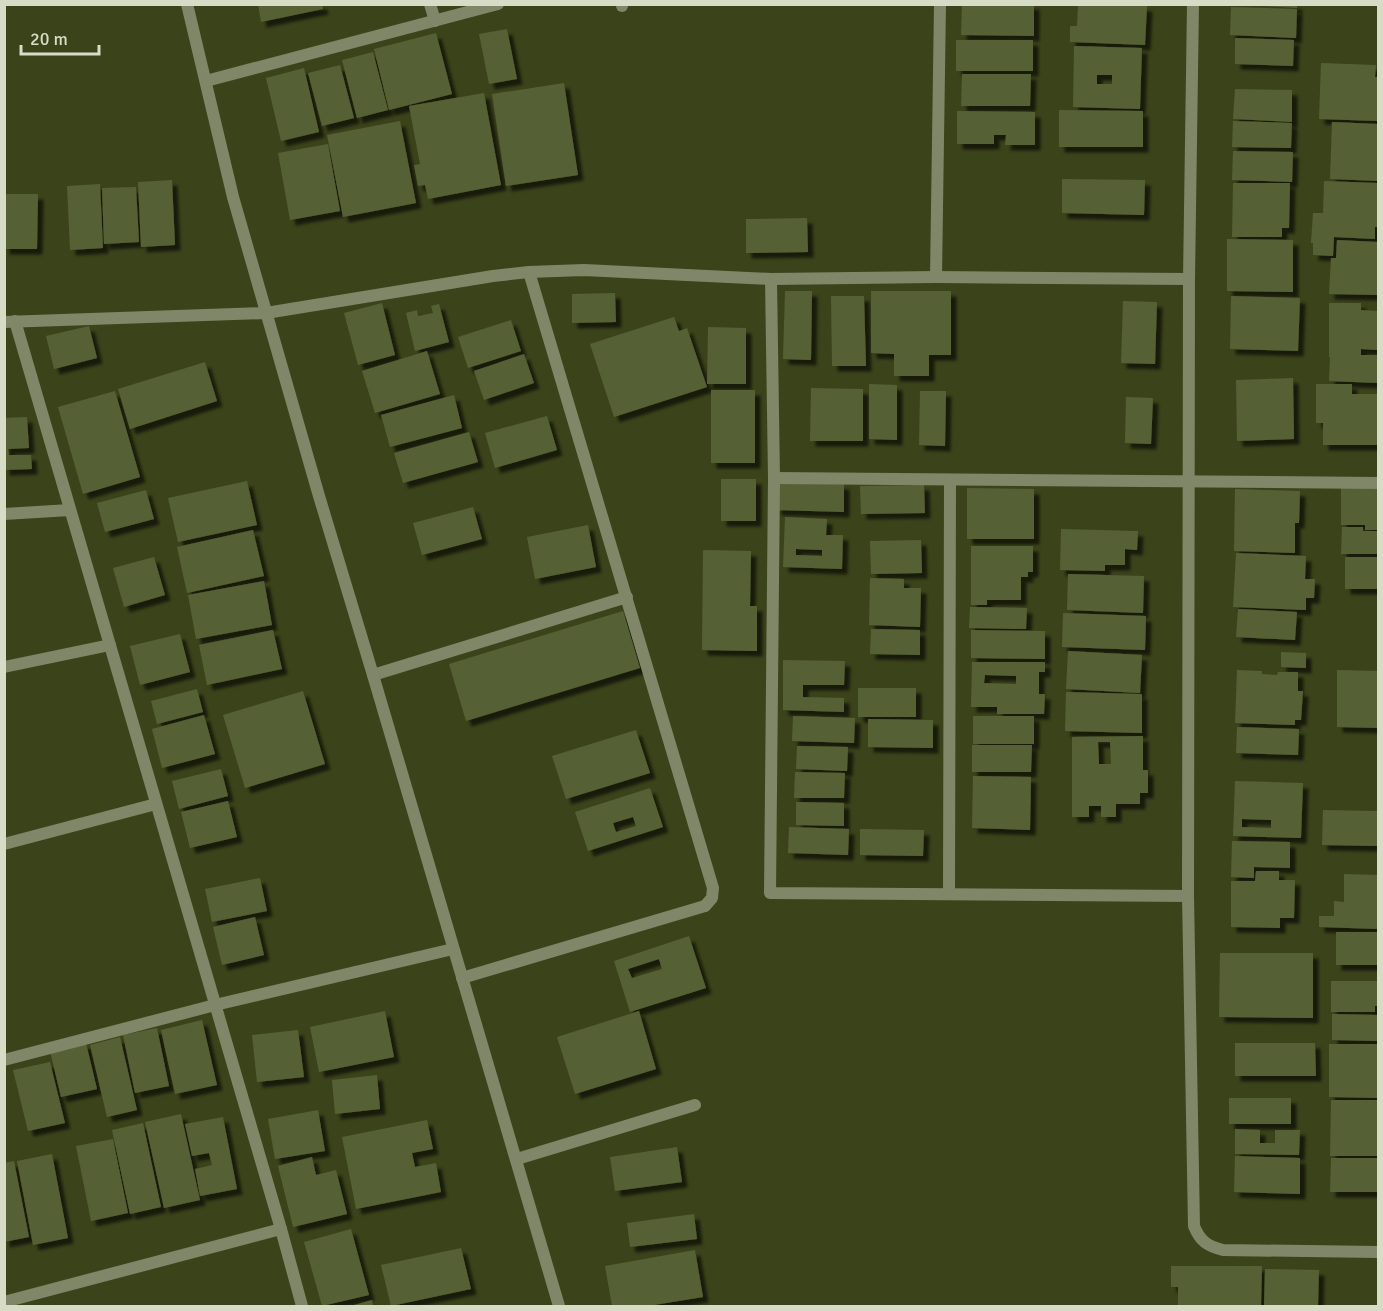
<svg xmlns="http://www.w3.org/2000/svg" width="1383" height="1311" font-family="Signika,sans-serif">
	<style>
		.building { fill: #566035; fill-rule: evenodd; filter: url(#shadow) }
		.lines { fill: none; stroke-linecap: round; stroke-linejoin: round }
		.service { stroke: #7f8768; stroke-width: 12 }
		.minor { stroke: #7f8768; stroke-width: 12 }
		.tertiary { stroke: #7f8768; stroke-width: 12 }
	</style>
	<defs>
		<filter id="shadow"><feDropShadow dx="5.5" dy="5.5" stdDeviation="1.5" flood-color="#0009"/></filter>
	</defs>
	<rect width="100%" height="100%" fill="#3b431a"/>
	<g class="building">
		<polygon points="258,4 322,4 323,9 261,22"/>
		<polygon points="962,4 1034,4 1034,36 961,35"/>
		<polygon points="1078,4 1147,6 1145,45 1070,42 1070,26 1077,26"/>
		<polygon points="1266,4 1297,4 1297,8 1266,6"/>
		<polygon points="1231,7 1297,9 1296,38 1230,35"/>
		<polygon points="507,29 517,79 489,84 479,34"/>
		<polygon points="436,33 452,94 389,110 374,49"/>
		<polygon points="1235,38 1294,40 1293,66 1235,64"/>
		<rect x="956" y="40" width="77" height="31"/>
		<path d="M1074,46L1142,48L1140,109L1073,107ZM1097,75H1112V84H1097Z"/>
		<polygon points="373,52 388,110 357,118 342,60"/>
		<polygon points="1321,63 1376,65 1375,77 1378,77 1378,121 1319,119"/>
		<polygon points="340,65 354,118 322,126 308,73"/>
		<polygon points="304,68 319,132 281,141 266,78"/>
		<polygon points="962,74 1031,74 1030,106 961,106"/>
		<polygon points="564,83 578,175 506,186 492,94"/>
		<polygon points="1235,89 1292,90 1292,122 1233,119"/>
		<polygon points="484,93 501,185 428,199 425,185 418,186 414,165 420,164 409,106"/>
		<polygon points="1059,110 1143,111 1143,147 1059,147"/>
		<polygon points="957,111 1035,112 1035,145 1005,145 1006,135 994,135 994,144 957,144"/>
		<polygon points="400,121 416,203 343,217 327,135"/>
		<polygon points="1233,121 1292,123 1291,148 1232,147"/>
		<polygon points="1332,122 1378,124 1378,181 1330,179"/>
		<polygon points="328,144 340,211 290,220 278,153"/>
		<polygon points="1233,151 1293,152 1292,182 1232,180"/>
		<polygon points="1062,179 1145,180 1144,215 1062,213"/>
		<polygon points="172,180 175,245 141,247 138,182"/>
		<polygon points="1324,181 1378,183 1378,227 1375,227 1375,239 1334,237 1333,256 1313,255 1313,243 1311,243 1313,213 1323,213"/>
		<polygon points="1233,183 1290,183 1289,228 1282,228 1282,237 1232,237"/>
		<polygon points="100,184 103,248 70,250 67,186"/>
		<polygon points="136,187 139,242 104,244 102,188"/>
		<polygon points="4,194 38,194 37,249 4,249"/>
		<polygon points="807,218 808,252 746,253 746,219"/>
		<polygon points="1227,239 1293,240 1293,292 1227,291"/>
		<polygon points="1337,240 1378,242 1378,295 1329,294 1331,258 1336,258"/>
		<polygon points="785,291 812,291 811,360 783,359"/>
		<polygon points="871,291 951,291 951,355 929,355 929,376 894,376 894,354 871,353"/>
		<polygon points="615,293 616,322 572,323 572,294"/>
		<polygon points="831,296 864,296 866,366 832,366"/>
		<polygon points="1231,296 1300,298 1298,351 1230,349"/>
		<polygon points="1123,301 1157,302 1155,364 1121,363"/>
		<polygon points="382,303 395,355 358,365 344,313"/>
		<polygon points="1329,303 1361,303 1361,310 1378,311 1378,350 1361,349 1361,355 1378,355 1378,383 1329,381 1330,357 1329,357"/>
		<polygon points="439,304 449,342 415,351 406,313 417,310 418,316 433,313 431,306"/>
		<polygon points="674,317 679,331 687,328 707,387 614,417 590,344"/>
		<polygon points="511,320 521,351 468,368 458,337"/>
		<polygon points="89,326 97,358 54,369 46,336"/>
		<polygon points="708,327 746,328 746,384 707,384"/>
		<polygon points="427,351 440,394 375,413 362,371"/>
		<polygon points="524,354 534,383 484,400 474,371"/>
		<polygon points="205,362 217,401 130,429 118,389"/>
		<polygon points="1293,378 1294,439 1237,441 1236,380"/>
		<polygon points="869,384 897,385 897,440 869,439"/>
		<polygon points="1316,384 1352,384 1352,394 1378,394 1378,445 1323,445 1323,423 1316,423"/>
		<polygon points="811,388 863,389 863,441 810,441"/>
		<rect x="711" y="390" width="44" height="73"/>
		<polygon points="115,391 140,477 83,494 58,407"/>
		<polygon points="920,391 946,391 945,446 919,445"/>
		<polygon points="454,395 462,428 390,447 381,415"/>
		<polygon points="1126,397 1153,398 1151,444 1125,443"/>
		<polygon points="547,416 557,450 495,468 485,433"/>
		<polygon points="27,417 29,448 8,449 9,455 31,455 32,469 4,470 4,418"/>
		<polygon points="469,432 478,462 403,483 394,453"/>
		<rect x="721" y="479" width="35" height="42"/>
		<polygon points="247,481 257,525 178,542 168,498"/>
		<polygon points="777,482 844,484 844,512 776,510"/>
		<polygon points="924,485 925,513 861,514 860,486"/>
		<polygon points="967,488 1034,489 1034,539 967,539"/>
		<polygon points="1341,488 1378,488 1378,530 1365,530 1365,525 1341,525"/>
		<polygon points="1235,489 1300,491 1299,523 1295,523 1295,553 1234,551"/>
		<polygon points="146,490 154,519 105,532 97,503"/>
		<polygon points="473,507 482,539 422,555 413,523"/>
		<path d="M785,517L827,519L826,535H843L842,569L783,567ZM796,549L822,550V556L796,555Z"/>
		<polygon points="588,525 596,567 535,579 527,537"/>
		<polygon points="1342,527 1363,527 1363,531 1378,531 1378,554 1341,554"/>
		<polygon points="1061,529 1138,531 1137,550 1125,549 1125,565 1105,565 1105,571 1060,570"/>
		<polygon points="253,530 264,576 187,593 177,547"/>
		<polygon points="921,540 922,573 871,574 870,541"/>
		<polygon points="971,546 1033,546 1033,572 1028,572 1028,577 1021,577 1021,600 987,600 987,605 971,605"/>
		<polygon points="703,550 751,551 750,606 757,606 757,651 702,650"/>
		<polygon points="1236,553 1306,556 1305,579 1315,579 1314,598 1306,598 1306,610 1233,607"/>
		<polygon points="154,557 165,595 124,607 113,568"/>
		<rect x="1345" y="557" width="33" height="32"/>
		<polygon points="1068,574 1144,576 1143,613 1067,610"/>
		<polygon points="870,578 904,579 904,588 921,588 920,627 869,625"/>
		<polygon points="264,581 272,625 196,639 188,595"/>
		<polygon points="970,607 1027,608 1026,629 969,628"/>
		<polygon points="1238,609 1297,612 1295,640 1236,637"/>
		<polygon points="623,611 640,668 466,721 449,664"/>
		<polygon points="1063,613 1146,616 1145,650 1062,647"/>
		<polygon points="871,629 920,630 920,655 870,654"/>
		<polygon points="273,630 282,669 207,685 199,645"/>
		<polygon points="971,630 1045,631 1045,659 971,658"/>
		<polygon points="180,634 190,672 140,685 130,646"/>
		<polygon points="1068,651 1142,655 1140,693 1066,689"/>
		<polygon points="1281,652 1306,653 1306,668 1281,667"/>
		<polygon points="783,660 845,661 844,685 803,685 803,697 844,698 844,712 783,710"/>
		<path d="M972,662H1045V672H1039V694H1045L1044,714H997V707H971ZM985,675L1016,676V684L984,683Z"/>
		<polygon points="1237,670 1262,671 1262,674 1277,675 1278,672 1298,672 1298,691 1303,691 1301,720 1295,720 1295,725 1235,723"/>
		<polygon points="1337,670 1378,671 1378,728 1337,727"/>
		<rect x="858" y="688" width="58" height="29"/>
		<polygon points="197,689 203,712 157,724 151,701"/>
		<polygon points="303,691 325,764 245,788 223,715"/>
		<polygon points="1066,692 1142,694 1142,733 1065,731"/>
		<polygon points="204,715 215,754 162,768 152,729"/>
		<polygon points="793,716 855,718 854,743 792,741"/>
		<rect x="973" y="716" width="61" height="28"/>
		<polygon points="868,719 933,720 933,748 868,747"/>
		<polygon points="1237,727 1299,729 1298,755 1236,753"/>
		<polygon points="636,730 650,773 566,799 552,756"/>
		<path d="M1143,736V770H1148V793H1140V804H1116V817H1101V806H1089V817H1072V737ZM1098,742H1110L1111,764H1099Z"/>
		<polygon points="972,745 1032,745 1031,772 972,772"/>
		<polygon points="797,746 848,747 847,771 796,769"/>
		<polygon points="221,769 228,796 179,809 172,781"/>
		<polygon points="795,772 845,773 844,798 794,798"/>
		<polygon points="973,776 1031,777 1030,830 972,828"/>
		<path d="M1235,781L1303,783L1301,838L1233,836ZM1242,819L1271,820V828L1242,827Z"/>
		<path d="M650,788L663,827L588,851L575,812ZM633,817L636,826L616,832L613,823Z"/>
		<polygon points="228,801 237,837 190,848 181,812"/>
		<polygon points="796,802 844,803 844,826 796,825"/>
		<polygon points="1323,810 1378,811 1378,846 1322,845"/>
		<polygon points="789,827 849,829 848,855 788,853"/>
		<polygon points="860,829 924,830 923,856 860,855"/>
		<polygon points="1232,841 1290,842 1290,868 1254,867 1254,878 1231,877"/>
		<polygon points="1256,871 1279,871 1279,880 1295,880 1294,918 1280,918 1280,928 1231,927 1231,881 1255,881"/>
		<polygon points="1344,874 1378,875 1378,929 1319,927 1319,916 1334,916 1334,901 1344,902"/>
		<polygon points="260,878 267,911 212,922 205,889"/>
		<polygon points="255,917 264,955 222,965 213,927"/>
		<rect x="1336" y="932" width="42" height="33"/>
		<path d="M689,936L706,988L630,1012L614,961ZM659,959L662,969L632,978L628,969Z"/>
		<polygon points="1220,953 1313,953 1313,1018 1219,1017"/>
		<polygon points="1331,981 1378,981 1378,1006 1375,1006 1375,1012 1331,1012"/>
		<polygon points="385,1011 394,1057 319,1072 310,1027"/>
		<polygon points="639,1011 656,1069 575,1094 557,1037"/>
		<polygon points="1332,1014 1378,1015 1378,1041 1332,1040"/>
		<polygon points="202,1020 217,1085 175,1094 161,1030"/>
		<polygon points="157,1028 169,1086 135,1093 123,1035"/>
		<polygon points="298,1030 304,1077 257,1082 252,1035"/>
		<polygon points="120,1037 137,1110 107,1117 90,1045"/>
		<polygon points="86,1043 97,1089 61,1097 50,1051"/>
		<polygon points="1235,1043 1315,1043 1316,1076 1235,1076"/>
		<polygon points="1329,1044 1378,1044 1378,1098 1329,1097"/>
		<polygon points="50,1062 65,1123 28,1131 13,1070"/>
		<polygon points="377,1075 380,1109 335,1114 332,1080"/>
		<rect x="1229" y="1098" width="62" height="26"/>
		<polygon points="1331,1100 1378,1100 1378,1156 1330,1156"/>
		<polygon points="318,1110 325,1151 275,1159 268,1119"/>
		<polygon points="181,1114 200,1200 164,1208 145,1122"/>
		<polygon points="223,1117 237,1189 200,1196 195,1169 212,1165 209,1153 192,1156 185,1124"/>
		<polygon points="427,1120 433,1149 412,1153 415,1167 436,1163 441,1192 356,1209 342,1137"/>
		<polygon points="143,1123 161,1207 130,1214 112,1130"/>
		<polygon points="1235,1129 1260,1130 1260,1143 1275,1143 1275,1130 1300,1130 1299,1155 1235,1154"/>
		<polygon points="113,1139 128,1213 91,1221 76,1146"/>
		<polygon points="677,1147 682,1182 615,1191 610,1157"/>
		<polygon points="52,1154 68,1238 33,1245 17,1161"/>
		<polygon points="1235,1156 1300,1158 1300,1194 1234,1192"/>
		<polygon points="312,1157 316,1175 336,1170 347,1214 293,1227 278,1166"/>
		<polygon points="1331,1158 1378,1158 1378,1192 1330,1192"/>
		<polygon points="14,1161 29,1237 4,1242 4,1163"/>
		<polygon points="694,1214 697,1239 630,1247 627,1223"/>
		<polygon points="351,1229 369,1295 322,1306 304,1242"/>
		<polygon points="461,1248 471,1289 391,1306 381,1265"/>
		<polygon points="695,1250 703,1297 648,1306 612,1306 605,1266"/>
		<polygon points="1171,1266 1262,1266 1261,1306 1178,1306 1178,1287 1171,1287"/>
		<polygon points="1265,1269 1319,1270 1318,1306 1264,1306"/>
		<polygon points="372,1300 373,1306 351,1306"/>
	</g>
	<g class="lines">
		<g class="service">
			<polyline points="373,675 627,597"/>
			<polyline points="462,978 705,906"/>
		</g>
		<g class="minor">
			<polyline points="430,4 435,21"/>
			<polyline points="622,4 622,6"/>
			<path d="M1193,4L1189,279L1188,896L1194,1226C1200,1241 1207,1246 1223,1250L1378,1252"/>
			<polyline points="206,81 498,4"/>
			<polyline points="529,272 713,888 712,898 705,906"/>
			<polyline points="936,277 940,4"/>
			<polyline points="771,279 774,478 770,893 1188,896"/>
			<polyline points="15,321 281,1229 302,1306"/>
			<polyline points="4,322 266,313 493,276 529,272 584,270 771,279 936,277 1189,279"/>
			<polyline points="774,478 1378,483"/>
			<polyline points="4,514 70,510"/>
			<polyline points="4,667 110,645"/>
			<polyline points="4,844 156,804"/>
			<polyline points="949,894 950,480"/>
			<polyline points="4,1060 215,1005 453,949"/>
			<polyline points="517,1159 695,1105"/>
			<polyline points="4,1302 281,1229"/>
		</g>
		<polyline class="tertiary" points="187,4 233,197 319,496 373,675 559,1306"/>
	</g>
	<rect width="1383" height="1311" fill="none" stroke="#d6dcc5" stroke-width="12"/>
	<path d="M21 45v9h78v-9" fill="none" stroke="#d6dcc5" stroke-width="3"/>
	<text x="30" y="45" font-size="18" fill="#d6dcc5" stroke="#3b431a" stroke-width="4.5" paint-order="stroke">20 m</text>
</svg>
